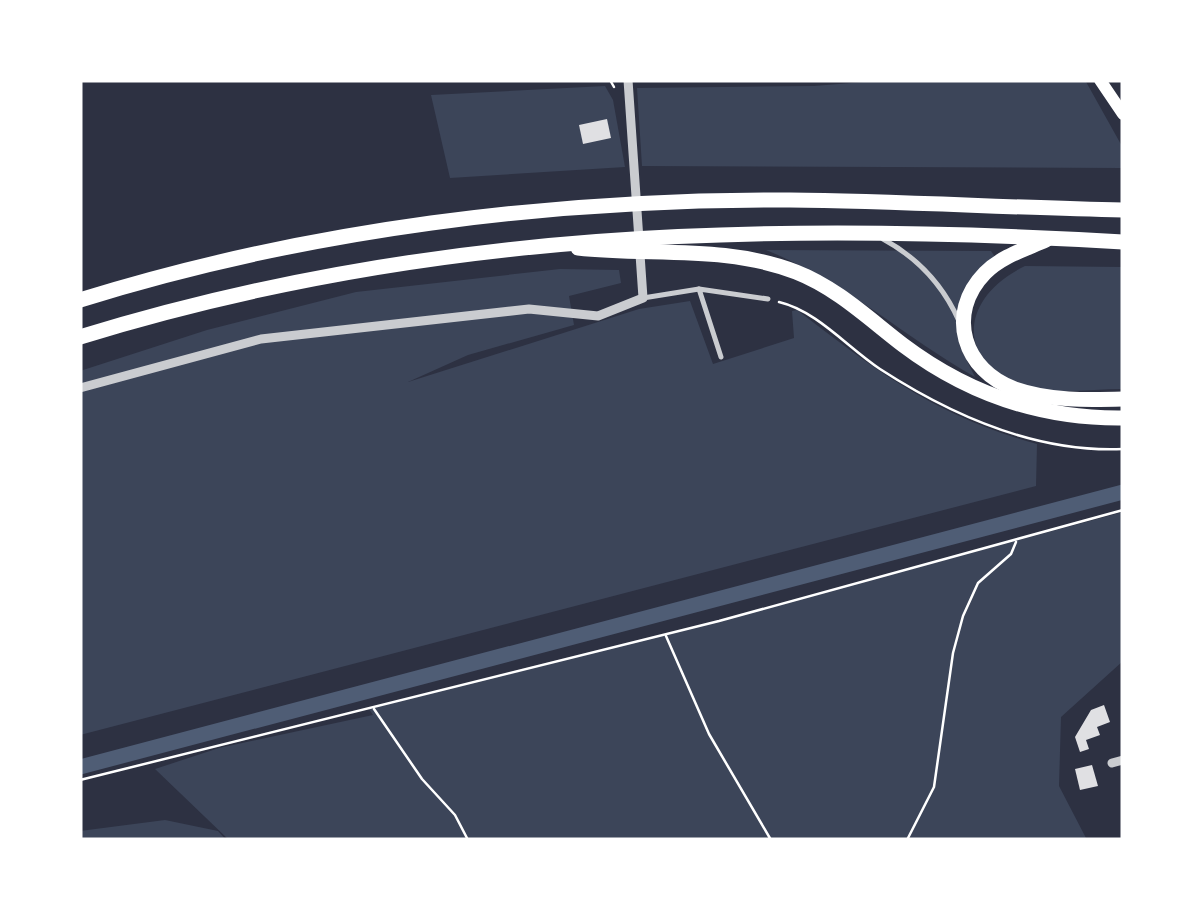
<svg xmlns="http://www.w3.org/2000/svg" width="1203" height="920" font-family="'IBM Plex Sans',sans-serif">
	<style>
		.green { fill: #3c4559 }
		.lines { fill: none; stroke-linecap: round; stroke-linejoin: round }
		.canal { stroke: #4f5d75; stroke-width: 15 }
		.building { fill: #e0e0e3 }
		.path { stroke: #fff; stroke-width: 2.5 }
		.service { stroke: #caccd0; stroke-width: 5 }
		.minor { stroke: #caccd0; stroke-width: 9 }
		.secondary { stroke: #fff; stroke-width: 12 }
		.trunk { stroke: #fff; stroke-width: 15 }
	</style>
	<rect width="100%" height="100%" fill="#2d3142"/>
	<g class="green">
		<polygon points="888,80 1085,80 1123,148 1123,168 642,166 637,88 814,86"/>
		<polygon points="605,86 613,100 625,167 450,178 431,95"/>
		<path d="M766,250L991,251L995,257L956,313L960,347L975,377C903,336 844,281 766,250Z"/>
		<path d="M1025,266L1123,267V389C1098,389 1069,393 1044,390C962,380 947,304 1025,266Z"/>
		<path d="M560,269L619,270L621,283L569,296L574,325L468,355L408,382L639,309L690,301L713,364L794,338L792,311L797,310C879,373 936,416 1037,444L1036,486L80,735V371L207,330L356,292Z"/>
		<polygon points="1123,512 1123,661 1061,717 1059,786 1087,840 229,840 155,769 219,748 373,715 369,709 719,621"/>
		<polygon points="165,820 218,831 226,840 80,840 80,831"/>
	</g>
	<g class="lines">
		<polyline class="canal" points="80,767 1123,492"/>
	</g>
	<g class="building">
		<polygon points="607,119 611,138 583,144 579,125"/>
		<polygon points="1104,705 1110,722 1097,727 1100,735 1086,740 1089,749 1080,752 1075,737 1091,710"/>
		<polygon points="1092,765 1098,786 1080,790 1075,769"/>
	</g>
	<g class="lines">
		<g class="path">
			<polyline points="610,80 614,87"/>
			<path d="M779,302C817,311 847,347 880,369C951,415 1037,453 1123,449"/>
			<polyline points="666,636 709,734 771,840"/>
			<polyline points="374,709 422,779 455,815 468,840"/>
			<polyline points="80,780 719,621 1123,510"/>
			<polyline points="907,840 934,787 953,653 963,616 978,583 1011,554 1016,542"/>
		</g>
		<g class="service">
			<path d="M883,239C918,258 943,285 959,321"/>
			<polyline points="643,298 699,289"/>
			<polyline points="721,357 699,289 768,299"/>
		</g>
		<g class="minor">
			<polyline points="80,388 261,339 529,309 598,316 643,298 628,80"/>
			<polyline points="1112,763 1123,760"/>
		</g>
		<polyline class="secondary" points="1100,80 1123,114"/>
		<g class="trunk">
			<path d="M1046,240C1026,249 1002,256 985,273C945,314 964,371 1015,389C1049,401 1088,400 1123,399"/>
			<path d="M578,248C650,256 727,245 796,272C837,288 869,319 903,345C968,394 1042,419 1123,418"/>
			<path d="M80,300C308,229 552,199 790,200C901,201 1012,208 1123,210"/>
			<path d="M80,337C427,230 763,221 1123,242"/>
		</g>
	</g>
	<rect width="1203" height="920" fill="none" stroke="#ffffff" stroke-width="165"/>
</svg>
